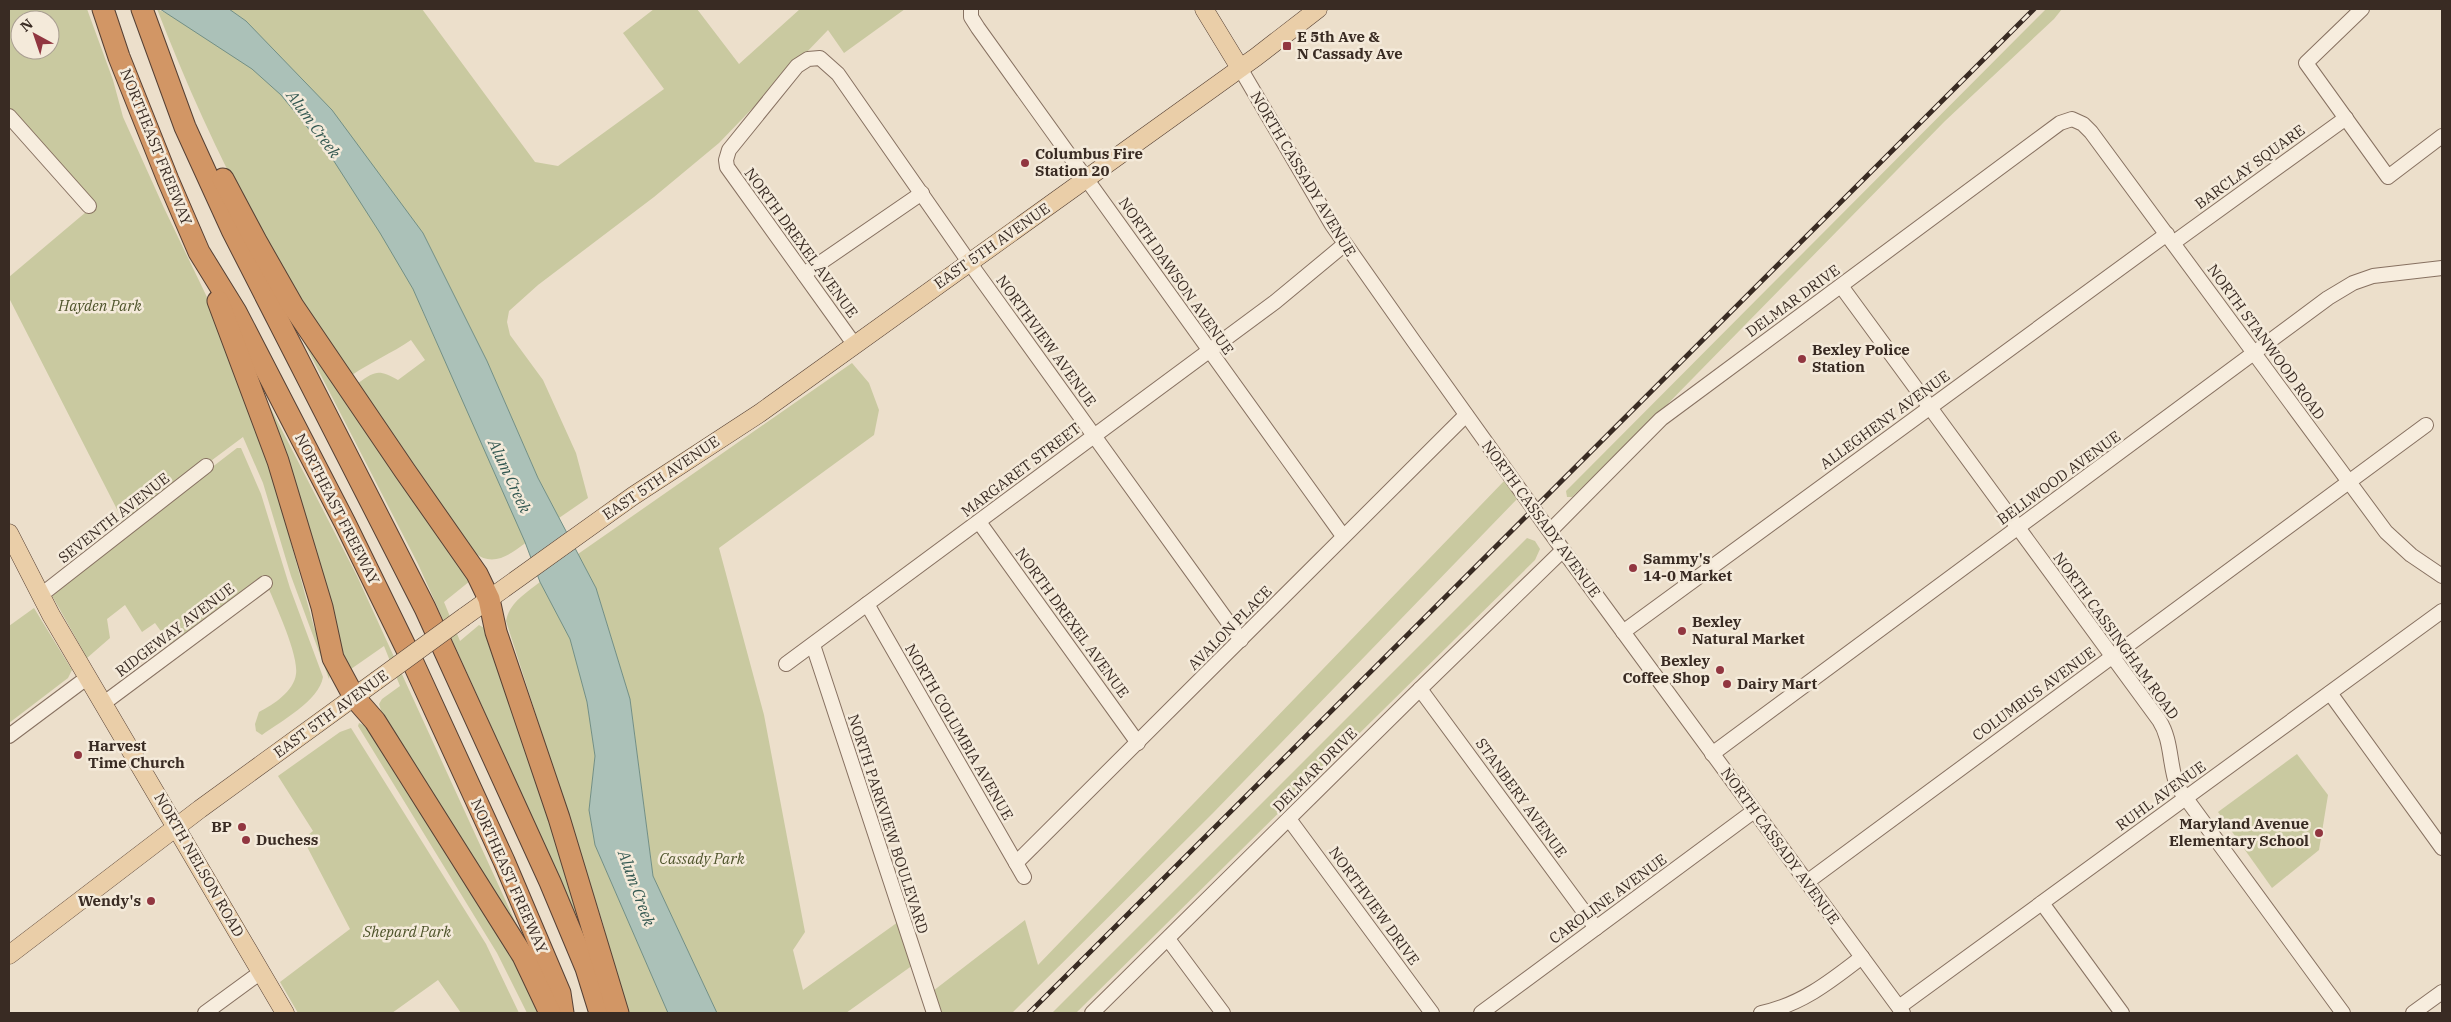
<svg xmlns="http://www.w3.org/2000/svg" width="2451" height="1022" font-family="'IBM Plex Serif',serif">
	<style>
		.green { fill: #c9c9a0; fill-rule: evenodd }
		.water { fill: #abc1b8; stroke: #728f85 }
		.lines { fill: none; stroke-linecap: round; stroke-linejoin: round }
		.minor-casing { stroke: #877161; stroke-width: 16 }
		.major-casing { stroke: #564034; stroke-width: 19 }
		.highway-casing { stroke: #564034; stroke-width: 23 }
		.minor { stroke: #f7edde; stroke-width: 14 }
		.major { stroke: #eacea8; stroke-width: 18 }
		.highway { stroke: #d29665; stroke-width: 21 }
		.rail-casing { stroke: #392b23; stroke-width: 5 }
		.rail { stroke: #f4eada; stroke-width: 3; stroke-dasharray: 9; stroke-linecap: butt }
		.major-bridge-casing { stroke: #564034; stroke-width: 19; stroke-linecap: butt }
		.major-bridge { stroke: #eacea8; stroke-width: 18 }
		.poi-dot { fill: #913640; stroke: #f4eada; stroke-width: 2 }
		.labels { text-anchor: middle; stroke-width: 5; stroke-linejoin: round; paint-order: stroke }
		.poi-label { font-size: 15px; font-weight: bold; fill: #392b23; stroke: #f4eada; text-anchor: start }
		.street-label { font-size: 15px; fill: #392b23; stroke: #f4eada }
		.park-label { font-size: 15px; font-style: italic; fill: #4e542b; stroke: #f4eada }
		.water-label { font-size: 16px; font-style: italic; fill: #335851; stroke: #f4eada }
	</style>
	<rect width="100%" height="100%" fill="#ecdfcb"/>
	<g class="green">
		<path d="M9,9H87L113,80L123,117L164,208L219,322L274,481L314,627L331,668L329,679L291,576L263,483L243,437L125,525L9,298V277L86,212L9,123ZM20,20H50V50H20Z"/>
		<path d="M157,9L267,59L405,251L422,310L440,350L538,533C519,547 497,571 475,553L358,383C376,371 378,369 398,380L425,360L411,340C392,353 371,362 352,375C333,348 312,321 295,293C240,203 195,107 157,9Z"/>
		<polygon points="229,9 422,9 535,162 558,166 664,89 623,33 654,9 697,9 739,64 800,9 905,9 844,53 828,30 719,143 654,197 538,285 509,311 507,322 510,335 543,380 576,453 588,498 559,518 538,478 487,361 423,233 246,21"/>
		<polygon points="2046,9 2062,9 2054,19 1945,121 1647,425 1572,497 1567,497 1566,491"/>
		<polygon points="296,327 470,581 444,602 460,641 479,625 486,629 588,941 418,564"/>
		<polygon points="852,363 869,383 879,410 874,435 719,548 764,715 805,932 793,950 803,990 898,922 913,965 846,1013 717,1013 653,876 630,699 596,588 578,554"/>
		<polygon points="269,405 357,576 519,930 515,932 383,717 379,704 382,699 400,686 384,646 351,669 343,660 264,406"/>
		<path d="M237,448H241L261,494L290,588L323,677C319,701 281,721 262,735L256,731L255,724L259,712C273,705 294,691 296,674C299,653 272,598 263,575L170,644L155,623L142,632L125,605L107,619L110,638L87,658L50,592Z"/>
		<polygon points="1505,480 1518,498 1213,813 1012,1013 941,1013 933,991 1025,920 1038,965"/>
		<polygon points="1527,538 1535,541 1540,549 1535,560 1076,1013 1052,1013"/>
		<path d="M540,582L570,638L587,702L595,756L589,810L595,845L668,1013H626L603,924L506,621C509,603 526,593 540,582Z"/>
		<polygon points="34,608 72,670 68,678 9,723 9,626"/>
		<polygon points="359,723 370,728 509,949 539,1013 527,1013 497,953 358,726"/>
		<polygon points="351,728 486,944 519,1013 461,1013 438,980 392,1013 298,1013 280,982 350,929 303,839 313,831 278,776 340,732"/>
		<polygon points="2297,754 2328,795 2319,850 2272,888 2218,812"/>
	</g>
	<polygon class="water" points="160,9 229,9 246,21 332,110 423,233 487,361 538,478 596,588 630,699 653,876 717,1013 668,1013 595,845 589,810 595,756 587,702 570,639 540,582 525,542 413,289 380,233 330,155 281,95 252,69"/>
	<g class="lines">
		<defs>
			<g id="minor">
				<polyline points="971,9 971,17 978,28 1343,536"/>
				<polyline points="2362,9 2306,63 2388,177 2442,136"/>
				<polyline points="1240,68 1332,225 1415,343 1563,550 1903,1013"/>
				<polyline points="9,116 89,206"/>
				<polyline points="2173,243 2346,118"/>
				<polyline points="804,274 922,193"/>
				<path d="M1841,286L2159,720C2172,740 2169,764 2177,786L2343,1013"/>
				<polyline points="854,344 727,167 726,160 729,150 797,66 808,59 820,58 838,74 969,262 1241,640"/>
				<polyline points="979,522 1138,743"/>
				<polyline points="1550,531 1661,419 2060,123 2072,119 2083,124 2091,132 2386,532 2411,555 2442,576"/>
				<polyline points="41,595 206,466"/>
				<polyline points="867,604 1024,877"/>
				<polyline points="1623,632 2167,234"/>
				<polyline points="813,645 934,1013"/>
				<polyline points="786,664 1275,302 1345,244"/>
				<polyline points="1420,689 1596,928"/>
				<polyline points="2330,693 2442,848"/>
				<polyline points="104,703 265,583"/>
				<polyline points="9,736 88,677"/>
				<polyline points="1712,754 2328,298 2353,283 2373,276 2442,268"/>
				<polyline points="1289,819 1432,1013"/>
				<polyline points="1016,863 1466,415"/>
				<polyline points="1807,882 2426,425"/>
				<polyline points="2042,903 2122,1013"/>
				<polyline points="1168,939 1223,1013"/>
				<polyline points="1899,1007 2442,611"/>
				<polyline points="205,1013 261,972"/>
				<polyline points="1092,1013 1420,689 1563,550"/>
				<polyline points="1481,1013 1754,811"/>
				<path d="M1761,1013C1801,1005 1831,981 1862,957"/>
				<polyline points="2413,1013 2442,992"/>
			</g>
			<g id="major">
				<polyline points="1204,9 1240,68"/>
				<polyline points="9,533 51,615 285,1013"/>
				<polyline points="464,617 633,496 760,413 1256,57 1318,9"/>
				<polyline points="9,955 200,809 376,681"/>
			</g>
			<g id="highway">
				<polyline points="103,9 119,57 168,180 199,252 236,312 345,523 410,656 504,861 560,993 563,1013"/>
				<polyline points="142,9 185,127 232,230 425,608 550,882 586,968 600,1013"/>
				<polyline points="223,179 256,241 293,306 405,471 477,574 489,599 496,632 559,818 618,1013"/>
				<polyline points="218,301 278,461 322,607 333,658 354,697 375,721 523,956 550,1013"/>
			</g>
		</defs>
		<use href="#minor" class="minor-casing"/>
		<use href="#major" class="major-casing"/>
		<use href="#highway" class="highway-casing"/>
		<use href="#minor" class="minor"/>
		<use href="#major" class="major"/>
		<use href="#highway" class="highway"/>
		<defs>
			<polyline id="rail" points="1029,1013 2034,9"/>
		</defs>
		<use href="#rail" class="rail-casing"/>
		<use href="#rail" class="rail"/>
		<defs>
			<polyline id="major-bridge" points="376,681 464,617"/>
		</defs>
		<use href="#major-bridge" class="major-bridge-casing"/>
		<use href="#major-bridge" class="major-bridge"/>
	</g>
	<g class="poi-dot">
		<rect x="1282" y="41" width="10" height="10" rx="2.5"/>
		<circle cx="1025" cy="163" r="5"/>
		<circle cx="1802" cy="359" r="5"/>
		<circle cx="1633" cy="568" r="5"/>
		<circle cx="1682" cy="631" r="5"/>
		<circle cx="1720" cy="670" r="5"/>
		<circle cx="1727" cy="684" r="5"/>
		<circle cx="78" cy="755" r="5"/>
		<circle cx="242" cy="827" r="5"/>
		<circle cx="2319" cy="833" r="5"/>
		<circle cx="246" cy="840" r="5"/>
		<circle cx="151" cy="901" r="5"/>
	</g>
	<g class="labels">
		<g class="poi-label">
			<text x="1297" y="42">E 5th Ave &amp;<tspan x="1297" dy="17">N Cassady Ave</tspan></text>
			<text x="1035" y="159">Columbus Fire<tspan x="1035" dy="17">Station 20</tspan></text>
			<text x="1812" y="355">Bexley Police<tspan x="1812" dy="17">Station</tspan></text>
			<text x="1643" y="564">Sammy's<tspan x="1643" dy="17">14-0 Market</tspan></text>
			<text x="1692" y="627">Bexley<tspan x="1692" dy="17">Natural Market</tspan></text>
			<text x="1710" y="666" text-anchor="end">Bexley<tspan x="1710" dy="17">Coffee Shop</tspan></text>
			<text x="1737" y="689">Dairy Mart</text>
			<text x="88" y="751">Harvest<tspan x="88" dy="17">Time Church</tspan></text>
			<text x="2309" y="829" text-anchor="end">Maryland Avenue<tspan x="2309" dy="17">Elementary School</tspan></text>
			<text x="232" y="832" text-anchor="end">BP</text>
			<text x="256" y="845">Duchess</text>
			<text x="141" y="906" text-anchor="end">Wendy's</text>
		</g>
		<g class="street-label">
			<text transform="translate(156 147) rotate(68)" y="5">NORTHEAST FREEWAY</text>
			<text transform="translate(2250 167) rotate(-36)" y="5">BARCLAY SQUARE</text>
			<text transform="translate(1303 174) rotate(59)" y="5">NORTH CASSADY AVENUE</text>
			<text transform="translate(801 243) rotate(54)" y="5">NORTH DREXEL AVENUE</text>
			<text transform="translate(992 246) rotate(-35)" y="5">EAST 5TH AVENUE</text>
			<text transform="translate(1176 276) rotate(55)" y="5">NORTH DAWSON AVENUE</text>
			<text transform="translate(1793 301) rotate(-36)" y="5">DELMAR DRIVE</text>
			<text transform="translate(1046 341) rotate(54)" y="5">NORTHVIEW AVENUE</text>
			<text transform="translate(2266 342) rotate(54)" y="5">NORTH STANWOOD ROAD</text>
			<text transform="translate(1885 420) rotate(-36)" y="5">ALLEGHENY AVENUE</text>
			<text transform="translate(1021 470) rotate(-37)" y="5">MARGARET STREET</text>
			<text transform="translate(661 478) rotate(-34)" y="5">EAST 5TH AVENUE</text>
			<text transform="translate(2059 478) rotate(-36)" y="5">BELLWOOD AVENUE</text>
			<text transform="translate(337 509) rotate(63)" y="5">NORTHEAST FREEWAY</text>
			<text transform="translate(114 518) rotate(-38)" y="5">SEVENTH AVENUE</text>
			<text transform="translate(1541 519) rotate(54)" y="5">NORTH CASSADY AVENUE</text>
			<text transform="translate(1072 623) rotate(54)" y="5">NORTH DREXEL AVENUE</text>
			<text transform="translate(1230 628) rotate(-45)" y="5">AVALON PLACE</text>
			<text transform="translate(175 630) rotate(-37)" y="5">RIDGEWAY AVENUE</text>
			<text transform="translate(2116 636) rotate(54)" y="5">NORTH CASSINGHAM ROAD</text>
			<text transform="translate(2034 694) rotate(-36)" y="5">COLUMBUS AVENUE</text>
			<text transform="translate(331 714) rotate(-36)" y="5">EAST 5TH AVENUE</text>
			<text transform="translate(959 732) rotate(60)" y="5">NORTH COLUMBIA AVENUE</text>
			<text transform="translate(1315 770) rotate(-45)" y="5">DELMAR DRIVE</text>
			<text transform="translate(2161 796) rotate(-36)" y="5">RUHL AVENUE</text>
			<text transform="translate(1521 798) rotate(54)" y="5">STANBERY AVENUE</text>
			<text transform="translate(888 824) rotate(72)" y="5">NORTH PARKVIEW BOULEVARD</text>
			<text transform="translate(1780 846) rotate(54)" y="5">NORTH CASSADY AVENUE</text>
			<text transform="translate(199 865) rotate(60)" y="5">NORTH NELSON ROAD</text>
			<text transform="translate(509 876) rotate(66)" y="5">NORTHEAST FREEWAY</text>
			<text transform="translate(1608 899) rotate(-36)" y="5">CAROLINE AVENUE</text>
			<text transform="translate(1374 906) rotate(54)" y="5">NORTHVIEW DRIVE</text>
		</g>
		<g class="park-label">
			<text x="100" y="311">Hayden Park</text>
			<text x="702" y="864">Cassady Park</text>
			<text x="407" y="937">Shepard Park</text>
		</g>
		<g class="water-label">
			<text transform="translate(314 124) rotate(54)" y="6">Alum Creek</text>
			<text transform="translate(510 476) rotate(65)" y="6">Alum Creek</text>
			<text transform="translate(637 888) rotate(70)" y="6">Alum Creek</text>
		</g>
	</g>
	<rect width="2451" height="1022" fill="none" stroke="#392b23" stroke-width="20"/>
	<g transform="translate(35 35) rotate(320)"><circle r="24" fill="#f4eada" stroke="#a99e91"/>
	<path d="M0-4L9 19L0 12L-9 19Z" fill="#913640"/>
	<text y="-8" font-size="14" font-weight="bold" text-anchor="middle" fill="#392b23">N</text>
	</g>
</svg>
